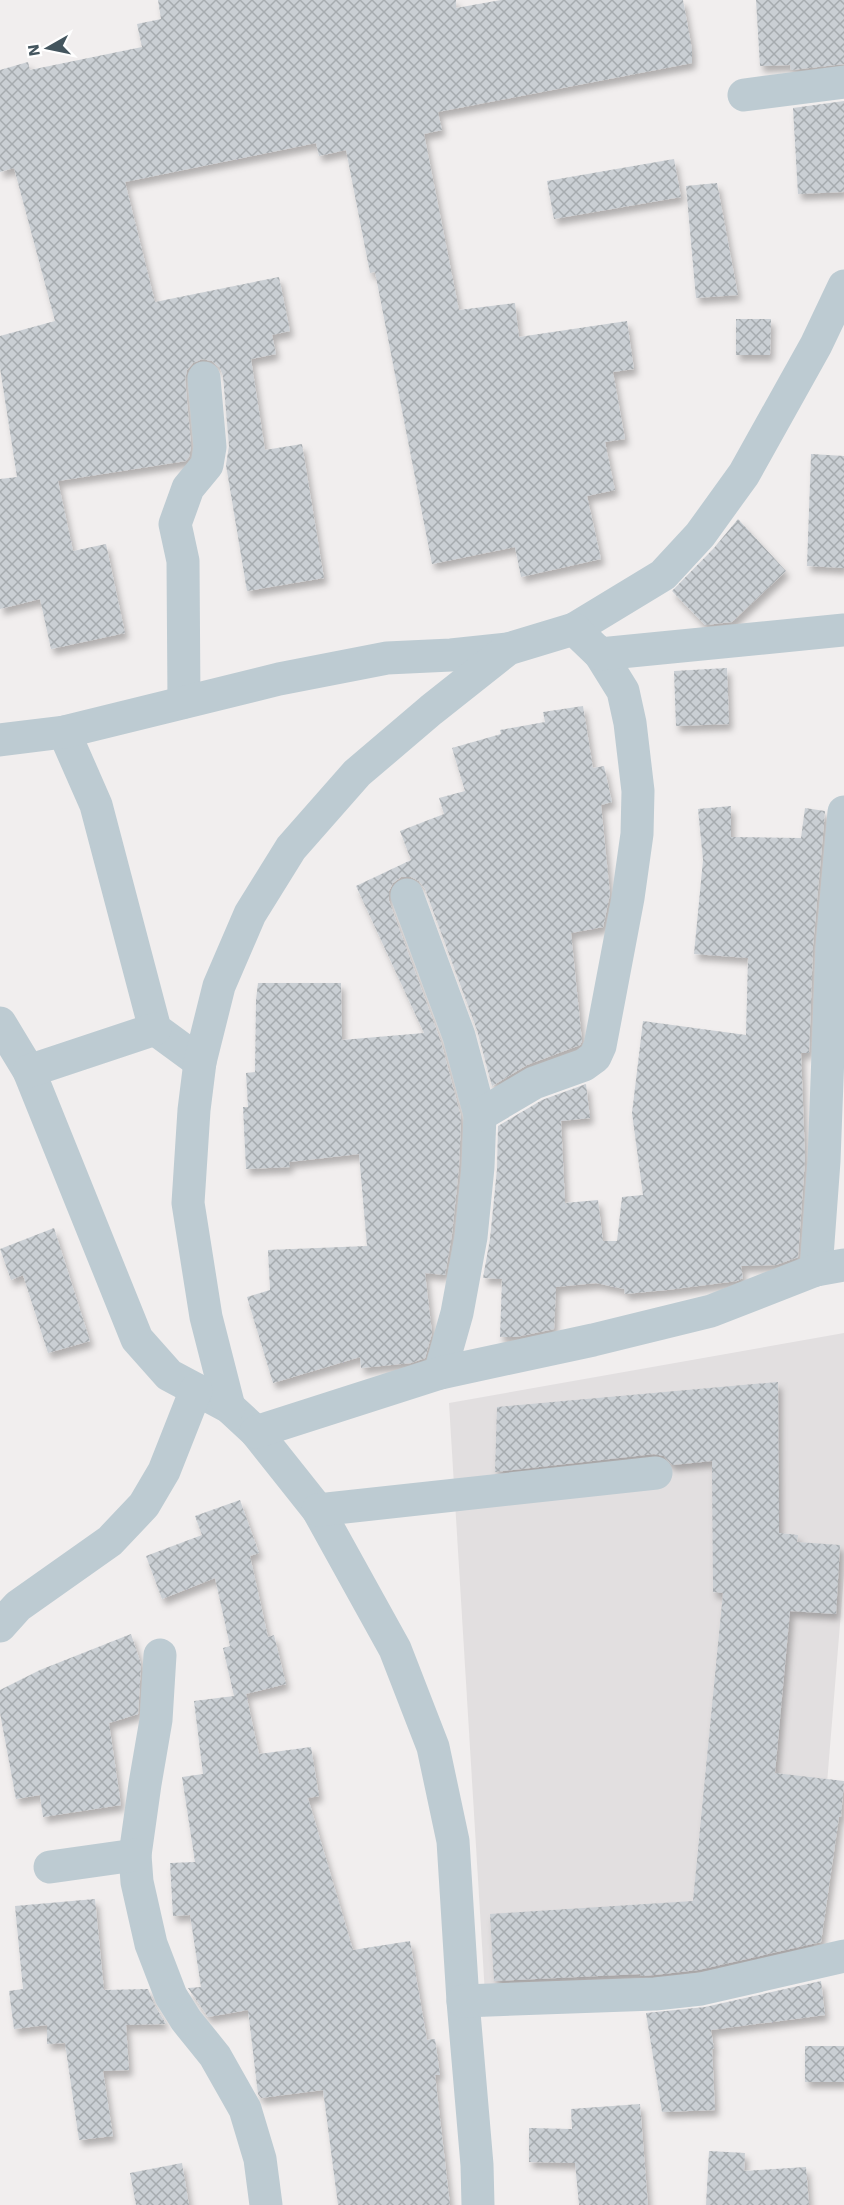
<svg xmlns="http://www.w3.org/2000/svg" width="844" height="2205" font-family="'Work Sans',sans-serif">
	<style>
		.education { fill: #e2dfe0 }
		.building { fill: url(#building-cross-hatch); filter: url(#shadow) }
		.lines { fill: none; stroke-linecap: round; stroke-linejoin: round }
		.minor { stroke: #bdcbd2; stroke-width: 33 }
	</style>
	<defs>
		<pattern id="building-cross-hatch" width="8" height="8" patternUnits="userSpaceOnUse" patternTransform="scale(1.5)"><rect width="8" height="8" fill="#cacfd4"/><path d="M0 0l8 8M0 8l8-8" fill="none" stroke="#a6abaf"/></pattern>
		<filter id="shadow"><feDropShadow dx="3.5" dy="6" stdDeviation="3" flood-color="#0004"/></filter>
	</defs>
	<rect width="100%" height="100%" fill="#f1eeee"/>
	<polygon class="education" points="844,1333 844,1575 813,1955 589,1989 485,1994 449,1403"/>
	<g class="building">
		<polygon points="158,0 456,0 456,8 501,0 683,0 692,49 692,63 438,112 442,130 424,134 459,310 515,303 519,337 627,321 634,369 613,372 625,439 605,442 615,490 587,496 601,559 521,577 515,547 432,564 375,272 370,273 346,150 319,156 316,143 125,182 155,302 279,277 290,331 272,335 276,354 251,359 265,450 302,444 324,578 247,591 226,465 229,446 223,376 220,368 212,361 202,359 193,363 187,370 185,379 191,446 189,457 186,461 58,481 73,551 106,544 125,633 51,649 40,599 0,609 0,479 17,477 0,368 0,336 55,321 14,168 0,172 0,70 28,62 30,70 142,47 137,24 161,19"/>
		<polygon points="756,0 844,0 844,64 791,70 790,65 760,66"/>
		<polygon points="844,101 844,192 798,194 793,108"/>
		<polygon points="674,159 681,197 554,219 547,181"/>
		<polygon points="717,183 738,295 696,298 686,186"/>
		<polygon points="736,319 771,319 770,355 736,355"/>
		<polygon points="811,454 844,456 844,568 807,566"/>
		<polygon points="738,519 786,571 732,622 705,625 672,591 714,548"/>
		<polygon points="727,668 729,724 676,726 674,671"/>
		<polygon points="583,706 593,768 604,766 612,802 601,805 610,894 603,927 571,933 582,1041 580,1045 527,1065 492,1086 477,1030 425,889 419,881 411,877 401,877 393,883 389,891 389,901 441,1042 461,1117 459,1166 452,1234 445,1275 425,1273 432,1333 425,1358 411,1363 361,1368 360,1357 273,1383 247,1297 270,1290 268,1250 367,1246 359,1154 289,1162 290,1167 246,1169 243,1107 248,1107 246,1073 255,1072 256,1000 258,983 341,983 342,1040 424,1033 356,886 411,860 400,831 444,814 439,798 465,791 452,748 501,734 500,730 545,722 543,712"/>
		<polygon points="731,806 731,837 801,838 805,808 825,811 813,945 809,1053 801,1053 805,1158 798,1257 776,1265 741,1266 743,1278 737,1281 667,1290 625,1294 624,1289 596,1283 556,1287 554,1329 516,1337 500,1337 502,1279 483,1278 490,1239 497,1169 498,1126 542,1100 586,1084 590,1118 561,1121 565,1203 598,1200 603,1241 617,1241 622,1197 643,1195 632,1113 643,1021 746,1035 748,958 694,954 703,860 698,809"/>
		<polygon points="54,1228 90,1341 48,1353 23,1275 11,1280 0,1249"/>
		<polygon points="778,1382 779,1533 798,1535 797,1542 840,1545 836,1614 790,1611 775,1773 844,1781 841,1817 839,1817 821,1942 698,1970 654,1975 641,1976 640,1974 494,1981 490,1914 693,1901 723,1593 713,1592 712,1461 672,1465 664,1456 654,1454 495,1472 497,1407"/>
		<polygon points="240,1500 259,1553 250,1556 268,1637 274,1635 286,1684 238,1696 246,1694 259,1754 311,1747 319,1796 308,1798 353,1950 410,1941 427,2040 435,2039 440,2075 435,2075 450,2205 338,2205 323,2090 261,2098 258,2094 248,2010 208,2017 188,1988 201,1987 190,1915 173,1916 170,1863 195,1862 182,1777 203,1774 194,1701 234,1696 223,1648 230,1646 215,1578 162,1599 146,1556 202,1535 195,1516"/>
		<polygon points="131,1634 141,1664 138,1714 109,1723 121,1805 43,1817 40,1795 16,1799 0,1713 0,1690 40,1670"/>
		<polygon points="95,1899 104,1990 148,1989 155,2006 166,2024 126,2025 129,2070 103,2071 113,2136 79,2140 65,2043 47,2044 47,2025 14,2029 9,1991 23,1989 15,1906"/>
		<polygon points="821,1981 825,2015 711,2030 714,2049 712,2049 715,2110 662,2112 646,2013 705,2007"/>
		<rect x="805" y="2046" width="39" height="36"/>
		<polygon points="640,2104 648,2205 579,2205 575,2163 529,2162 529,2128 572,2129 571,2109"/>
		<polygon points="709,2151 745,2153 744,2171 806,2167 809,2205 706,2205"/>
		<polygon points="182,2163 189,2205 136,2205 130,2173"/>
	</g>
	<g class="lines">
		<g class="minor">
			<polyline points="744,95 844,82"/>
			<polyline points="574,629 663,575 700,535 744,474 816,345 844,286"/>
			<polyline points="184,702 183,561 175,524 188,488 207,465 210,447 204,378"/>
			<polyline points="64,732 96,805 155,1029 200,1062"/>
			<polyline points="0,740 64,732 279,679 387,658 451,655 508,649"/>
			<polyline points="407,895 459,1036 480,1115 478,1167 471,1237 457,1313 440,1373"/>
			<polyline points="0,1023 29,1071 137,1339 169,1375 229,1407 256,1432 318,1510 395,1649 433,1747 453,1841 463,2001 477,2165 478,2205"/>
			<polyline points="29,1071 155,1029"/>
			<polyline points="480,1115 534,1083 584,1065 595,1057 600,1046 628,898 637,834 638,791 630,723 623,691 600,654"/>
			<polyline points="816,1270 824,1161 832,947 844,812"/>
			<polyline points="229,1407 206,1317 188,1203 194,1110 200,1062 219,986 250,914 291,848 357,773 431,710 508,649 574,629 600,654 844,630"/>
			<polyline points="256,1432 440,1373 593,1340 711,1311 816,1270 844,1265"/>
			<polyline points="318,1510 656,1473"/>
			<polyline points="0,1626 18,1606 110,1541 144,1505 164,1471 196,1390"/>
			<polyline points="160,1655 156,1720 145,1784 135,1855 137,1882 151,1944 171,1996 186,2020 215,2056 245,2109 260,2159 266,2205"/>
			<polyline points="50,1867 135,1855"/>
			<polyline points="463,2001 655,1994 701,1989 844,1956"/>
		</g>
	</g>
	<g transform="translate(48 48) rotate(261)" stroke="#ffffff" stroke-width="4.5" paint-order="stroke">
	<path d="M0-4.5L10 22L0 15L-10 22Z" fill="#44555e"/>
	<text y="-9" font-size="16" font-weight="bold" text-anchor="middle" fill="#44555e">N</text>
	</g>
</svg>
